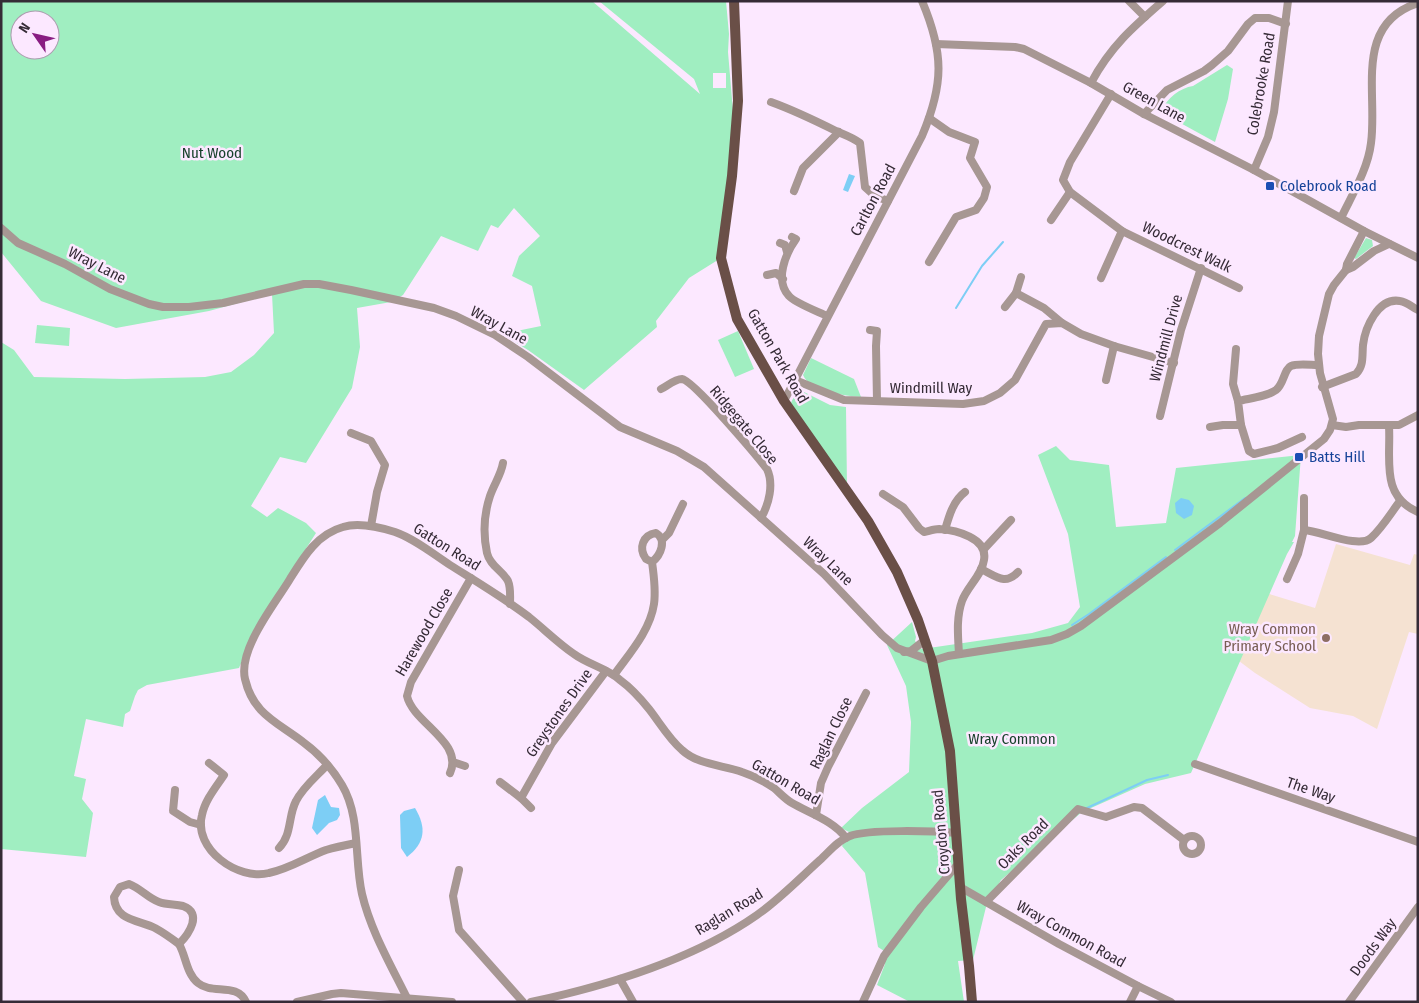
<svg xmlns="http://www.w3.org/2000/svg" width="1419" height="1003" font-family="'Fira Sans Condensed',sans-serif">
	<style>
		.education { fill: #f5e2d2 }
		.green { fill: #a0eec1; fill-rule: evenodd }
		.water { fill: #7dcef5 }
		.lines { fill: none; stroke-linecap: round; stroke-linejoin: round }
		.stream { stroke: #7dcef5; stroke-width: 2 }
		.minor { stroke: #a79793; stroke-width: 8 }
		.major { stroke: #6a4f47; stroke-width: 10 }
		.transit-dot { fill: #1a4fb4; stroke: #fce8ff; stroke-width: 2 }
		.education-dot { fill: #8d6e63; stroke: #fce8ff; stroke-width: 2 }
		.labels { text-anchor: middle; stroke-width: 5; stroke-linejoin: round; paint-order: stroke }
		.street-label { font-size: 15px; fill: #352b36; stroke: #fce8ff }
		.park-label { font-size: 15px; fill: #17412b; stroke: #fce8ff }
		.transit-label { font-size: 15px; fill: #164399; stroke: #fce8ff; text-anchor: start }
		.education-label { font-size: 15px; fill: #785e54; stroke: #fce8ff; text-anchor: end }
	</style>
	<rect width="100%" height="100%" fill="#fce8ff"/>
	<polygon class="education" points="1336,544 1410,565 1414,554 1418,555 1418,634 1409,632 1377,729 1353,716 1310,708 1255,673 1235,658 1266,593 1315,608"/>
	<g class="green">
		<path d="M1,1H592L700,94L694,79L599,1H726L729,34L728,52L733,111L721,258L689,278L656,321L657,327L584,390L528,350L502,334L541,326L532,286L512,276L519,256L540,236L514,208L498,228L491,225L478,251L441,236L403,295L391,302L357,308L360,347L352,388L306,463L280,457L251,506L267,517L278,508L306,523L316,533L255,628L239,668L147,685L138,690L135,696L130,711L125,714L123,727L86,719L74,776L86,779L82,799L93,813L86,857L1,849V342L14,350L34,377L125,379L205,377L231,372L254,355L274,333L272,294L209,311L116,328L41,301L1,252ZM20,20H50V50H20ZM713,73H726V88H713Z"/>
		<path d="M1227,65L1233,69L1228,99L1215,142L1164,114L1162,110C1167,98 1180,88 1193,86Z"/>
		<polygon points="1366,238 1372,240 1373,246 1356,259 1354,258"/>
		<polygon points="37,325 70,328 69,346 35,343"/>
		<polygon points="738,331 754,369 735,377 718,340"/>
		<path d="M811,358L854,379L861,397C846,396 809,391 803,375Z"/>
		<path d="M804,392L830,405L846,407L847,488L791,403C794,396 796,393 804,392Z"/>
		<polygon points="1056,446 1070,460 1109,465 1116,527 1166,523 1176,468 1301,455 1295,536 1292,542 1294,542 1287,554 1191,773 1145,784 1082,812 1001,880 986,907 973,960 958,961 964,1002 910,1002 877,985 885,964 884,951 878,947 865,873 842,846 849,832 841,828 862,808 909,772 911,722 906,686 887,645 912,622 916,637 915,641 922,649 1032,633 1068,623 1080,607 1068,534 1038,455"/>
	</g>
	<g class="water">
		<polygon points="849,174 855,176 848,192 843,190"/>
		<polygon points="1181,498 1189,500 1194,506 1192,515 1184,519 1176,513 1175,503"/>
		<polygon points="325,795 331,807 339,808 340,815 337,820 329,823 317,835 312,828 318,800"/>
		<path d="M415,808C427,828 425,843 407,857L401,848L400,815L404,811Z"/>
	</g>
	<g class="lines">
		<g class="stream">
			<polyline points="956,308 982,266 1003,242"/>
			<polyline points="1175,550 1245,498"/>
			<polyline points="1072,625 1089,614 1166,557"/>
			<polyline points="1087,808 1147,780 1168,775"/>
		</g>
		<g class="minor">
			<polyline points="1129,1 1145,17"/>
			<polyline points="936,44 1015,47 1024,49 1091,83 1144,114 1254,170 1364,231 1418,258"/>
			<path d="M1091,83C1110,47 1133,27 1163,1"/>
			<polyline points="1111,94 1070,162 1063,180 1070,192 1122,231 1239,288"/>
			<path d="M771,102C793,110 814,120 836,131C845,135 852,137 860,143L865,187L875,196L888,201"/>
			<polyline points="1144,114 1167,90 1204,71 1212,65 1228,51 1248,24 1255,18 1269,18 1286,24"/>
			<polyline points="1254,170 1268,137 1274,112 1288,1"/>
			<polyline points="794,191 803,168 839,132"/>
			<path d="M1341,218C1352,195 1368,169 1371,143C1378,93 1353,24 1418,3"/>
			<polyline points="1051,220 1070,192"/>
			<polyline points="1,228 18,243 65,264 110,289 149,304 163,307 189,307 223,303 304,284 319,284 351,290 434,308 456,316 495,335 528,357 620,427 677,451 704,467 824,574 882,635 897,648 932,661 948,656 1051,640 1067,634 1081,626 1220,523 1324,439 1330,430 1333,419 1320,373 1318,354 1319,336 1329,294 1334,285 1346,270 1347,264 1364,231"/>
			<path d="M792,237L796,239C786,253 774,280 789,296C795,303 819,312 827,316"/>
			<polyline points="780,243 785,245 787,252"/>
			<polyline points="929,262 956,217 976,210 984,198 987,187 970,158 975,142 949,132 929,118"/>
			<polyline points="1346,270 1353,267 1374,251 1389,244"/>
			<polyline points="767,275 776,273 783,279"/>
			<polyline points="1101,278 1122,231"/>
			<polyline points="1016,293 1021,277"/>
			<polyline points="1005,307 1016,293 1044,308 1062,323"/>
			<polyline points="870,330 877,331 876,346 877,401"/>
			<polyline points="1236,349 1233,384 1238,401"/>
			<polyline points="795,380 844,400 963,404 984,401 1000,393 1015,380 1046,324 1062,323 1081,334 1114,346 1174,363"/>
			<polyline points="1106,380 1114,346"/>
			<path d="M1322,387L1356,374C1364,366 1362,356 1363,345C1365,328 1378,297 1400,301C1407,302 1412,307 1418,310"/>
			<path d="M661,389C667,386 675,379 682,379C693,380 757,456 767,469C774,484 769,504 761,518"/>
			<path d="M784,401L922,136C944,84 944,53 922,1"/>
			<polyline points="1160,416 1181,330 1201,268"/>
			<path d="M1241,425L1238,401C1251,398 1266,397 1276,390C1284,384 1284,369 1291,366C1297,363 1311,365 1318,365"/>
			<polyline points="1332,425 1346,427 1359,425 1399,425 1418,415"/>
			<path d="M1389,426C1391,459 1380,496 1418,512"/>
			<polyline points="1210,427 1223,425 1241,425 1249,451 1254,454 1278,448 1302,437"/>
			<polyline points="351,433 371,441 385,465 377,492 371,526"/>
			<path d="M503,463C501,475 494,484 490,496C484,514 483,534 487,553C490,566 502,570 508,581C511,588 510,597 510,604"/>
			<path d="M883,494L903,507L919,528L924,532C929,531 934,529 939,529C956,530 988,538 984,560C982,575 967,587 962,601C956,618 958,636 959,654"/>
			<path d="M945,530C949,516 953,501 965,492"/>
			<polyline points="1304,530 1304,498"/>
			<polyline points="663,539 669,533 683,504"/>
			<polyline points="984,549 1011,520"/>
			<path d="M981,569C996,576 1005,586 1018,572"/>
			<path d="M1287,579L1298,554L1304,530C1321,531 1359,549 1371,538C1382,528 1391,513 1400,501"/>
			<polyline points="904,652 911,651 925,640"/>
			<path d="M614,675C629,654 650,631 654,604C656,590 654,576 652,562C661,555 667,540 656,533C643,535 638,548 646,559L652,562"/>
			<polyline points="453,762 465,766"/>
			<path d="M209,763L224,775C216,787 205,800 202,815C193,849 238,881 269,873C289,869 307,857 326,850C336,847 346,845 356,843"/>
			<polyline points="1195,764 1418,842"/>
			<path d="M450,773C464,742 413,723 407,696L411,682L471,578"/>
			<polyline points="500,782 521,798"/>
			<polyline points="175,790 173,811 190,822 201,825"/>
			<polyline points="531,808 521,798 552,743 606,671"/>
			<polyline points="816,815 821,783 828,767 866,693"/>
			<circle cx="1192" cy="845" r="9"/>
			<path d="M279,848C292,835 288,816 296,801C303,787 317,776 327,765"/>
			<polyline points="459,870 453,896 459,930 523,1002"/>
			<path d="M129,884C140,888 148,898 159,902C167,905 175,904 183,906C203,913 189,934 179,944C171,938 164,933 155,928C139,920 115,921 114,897L120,887Z"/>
			<polyline points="960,887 1059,944 1138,986 1171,1002"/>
			<polyline points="986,902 1078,809 1106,817 1134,807 1142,808 1184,840"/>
			<path d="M179,944C186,956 186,973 198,983C212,995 237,982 246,1002"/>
			<polyline points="620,979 633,1002"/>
			<polyline points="297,1002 332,994 341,993 452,1002"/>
			<path d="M409,1002C392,967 371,932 362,894C354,859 361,817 342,785C332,768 318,753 303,742C277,722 253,714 245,679C238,649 275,604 290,579C303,558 317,534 343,527C359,522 379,527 395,532C415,539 433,554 450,565C477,582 504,598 529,617C544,629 558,643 574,654C589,665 607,668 620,680C631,688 641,699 649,709C660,723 669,739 682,750C698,765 723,765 742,772C754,776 764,781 774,788C780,793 785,799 792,803C809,813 834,821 846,838"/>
			<path d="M531,1002C606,986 694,959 757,915C780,899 800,878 820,860C829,852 838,840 850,836C867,829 935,831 956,833"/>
			<polyline points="863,1002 884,956 921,907 958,864"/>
			<polyline points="1130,1002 1138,986"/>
			<polyline points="1349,1002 1418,907"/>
		</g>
		<polyline class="major" points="734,1 738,101 732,176 721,258 737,319 784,401 868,521 897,572 918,620 932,661 950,751 961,899 969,966 972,1002"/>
	</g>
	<g class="transit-dot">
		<rect x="1265" y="181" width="10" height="10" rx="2.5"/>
		<rect x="1294" y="452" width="10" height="10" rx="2.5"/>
	</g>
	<circle class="education-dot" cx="1326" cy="638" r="5"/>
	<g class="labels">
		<g class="street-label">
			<text transform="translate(1261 84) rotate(-80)" y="5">Colebrooke Road</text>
			<text transform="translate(1154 102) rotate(29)" y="5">Green Lane</text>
			<text transform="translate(873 200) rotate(-62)" y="5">Carlton Road</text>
			<text transform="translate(1187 247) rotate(26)" y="5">Woodcrest Walk</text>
			<text transform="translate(97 265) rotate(27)" y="5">Wray Lane</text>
			<text transform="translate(499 325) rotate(29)" y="5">Wray Lane</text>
			<text transform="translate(1166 338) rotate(-75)" y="5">Windmill Drive</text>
			<text transform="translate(778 356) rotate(60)" y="5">Gatton Park Road</text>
			<text x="931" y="393">Windmill Way</text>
			<text transform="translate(744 425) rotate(50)" y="5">Ridgegate Close</text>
			<text transform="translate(447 547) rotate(32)" y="5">Gatton Road</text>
			<text transform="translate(828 561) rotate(44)" y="5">Wray Lane</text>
			<text transform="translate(424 632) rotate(-60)" y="5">Harewood Close</text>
			<text transform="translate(559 713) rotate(-55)" y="5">Greystones Drive</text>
			<text transform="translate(831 733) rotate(-64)" y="5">Raglan Close</text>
			<text transform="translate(786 782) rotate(30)" y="5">Gatton Road</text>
			<text transform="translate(1311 790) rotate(19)" y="5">The Way</text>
			<text transform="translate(941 832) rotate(-95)" y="5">Croydon Road</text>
			<text transform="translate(1023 844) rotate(-45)" y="5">Oaks Road</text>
			<text transform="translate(729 912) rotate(-31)" y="5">Raglan Road</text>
			<text transform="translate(1071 934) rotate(29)" y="5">Wray Common Road</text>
			<text transform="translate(1373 947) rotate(-54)" y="5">Doods Way</text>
		</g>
		<g class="park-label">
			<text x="212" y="158">Nut Wood</text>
			<text x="1012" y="744">Wray Common</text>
		</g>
		<g class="transit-label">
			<text x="1280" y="191">Colebrook Road</text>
			<text x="1309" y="462">Batts Hill</text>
		</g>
		<g class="education-label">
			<text x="1316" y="634">Wray Common<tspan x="1316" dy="17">Primary School</tspan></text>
		</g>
	</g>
	<rect width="1419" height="1003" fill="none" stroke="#352b36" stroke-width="5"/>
	<g transform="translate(35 35) rotate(304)"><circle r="24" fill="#fce8ff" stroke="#ac9caf"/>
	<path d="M0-4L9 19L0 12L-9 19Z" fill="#891d82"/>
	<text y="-8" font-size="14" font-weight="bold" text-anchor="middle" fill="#352b36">N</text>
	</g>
</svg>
